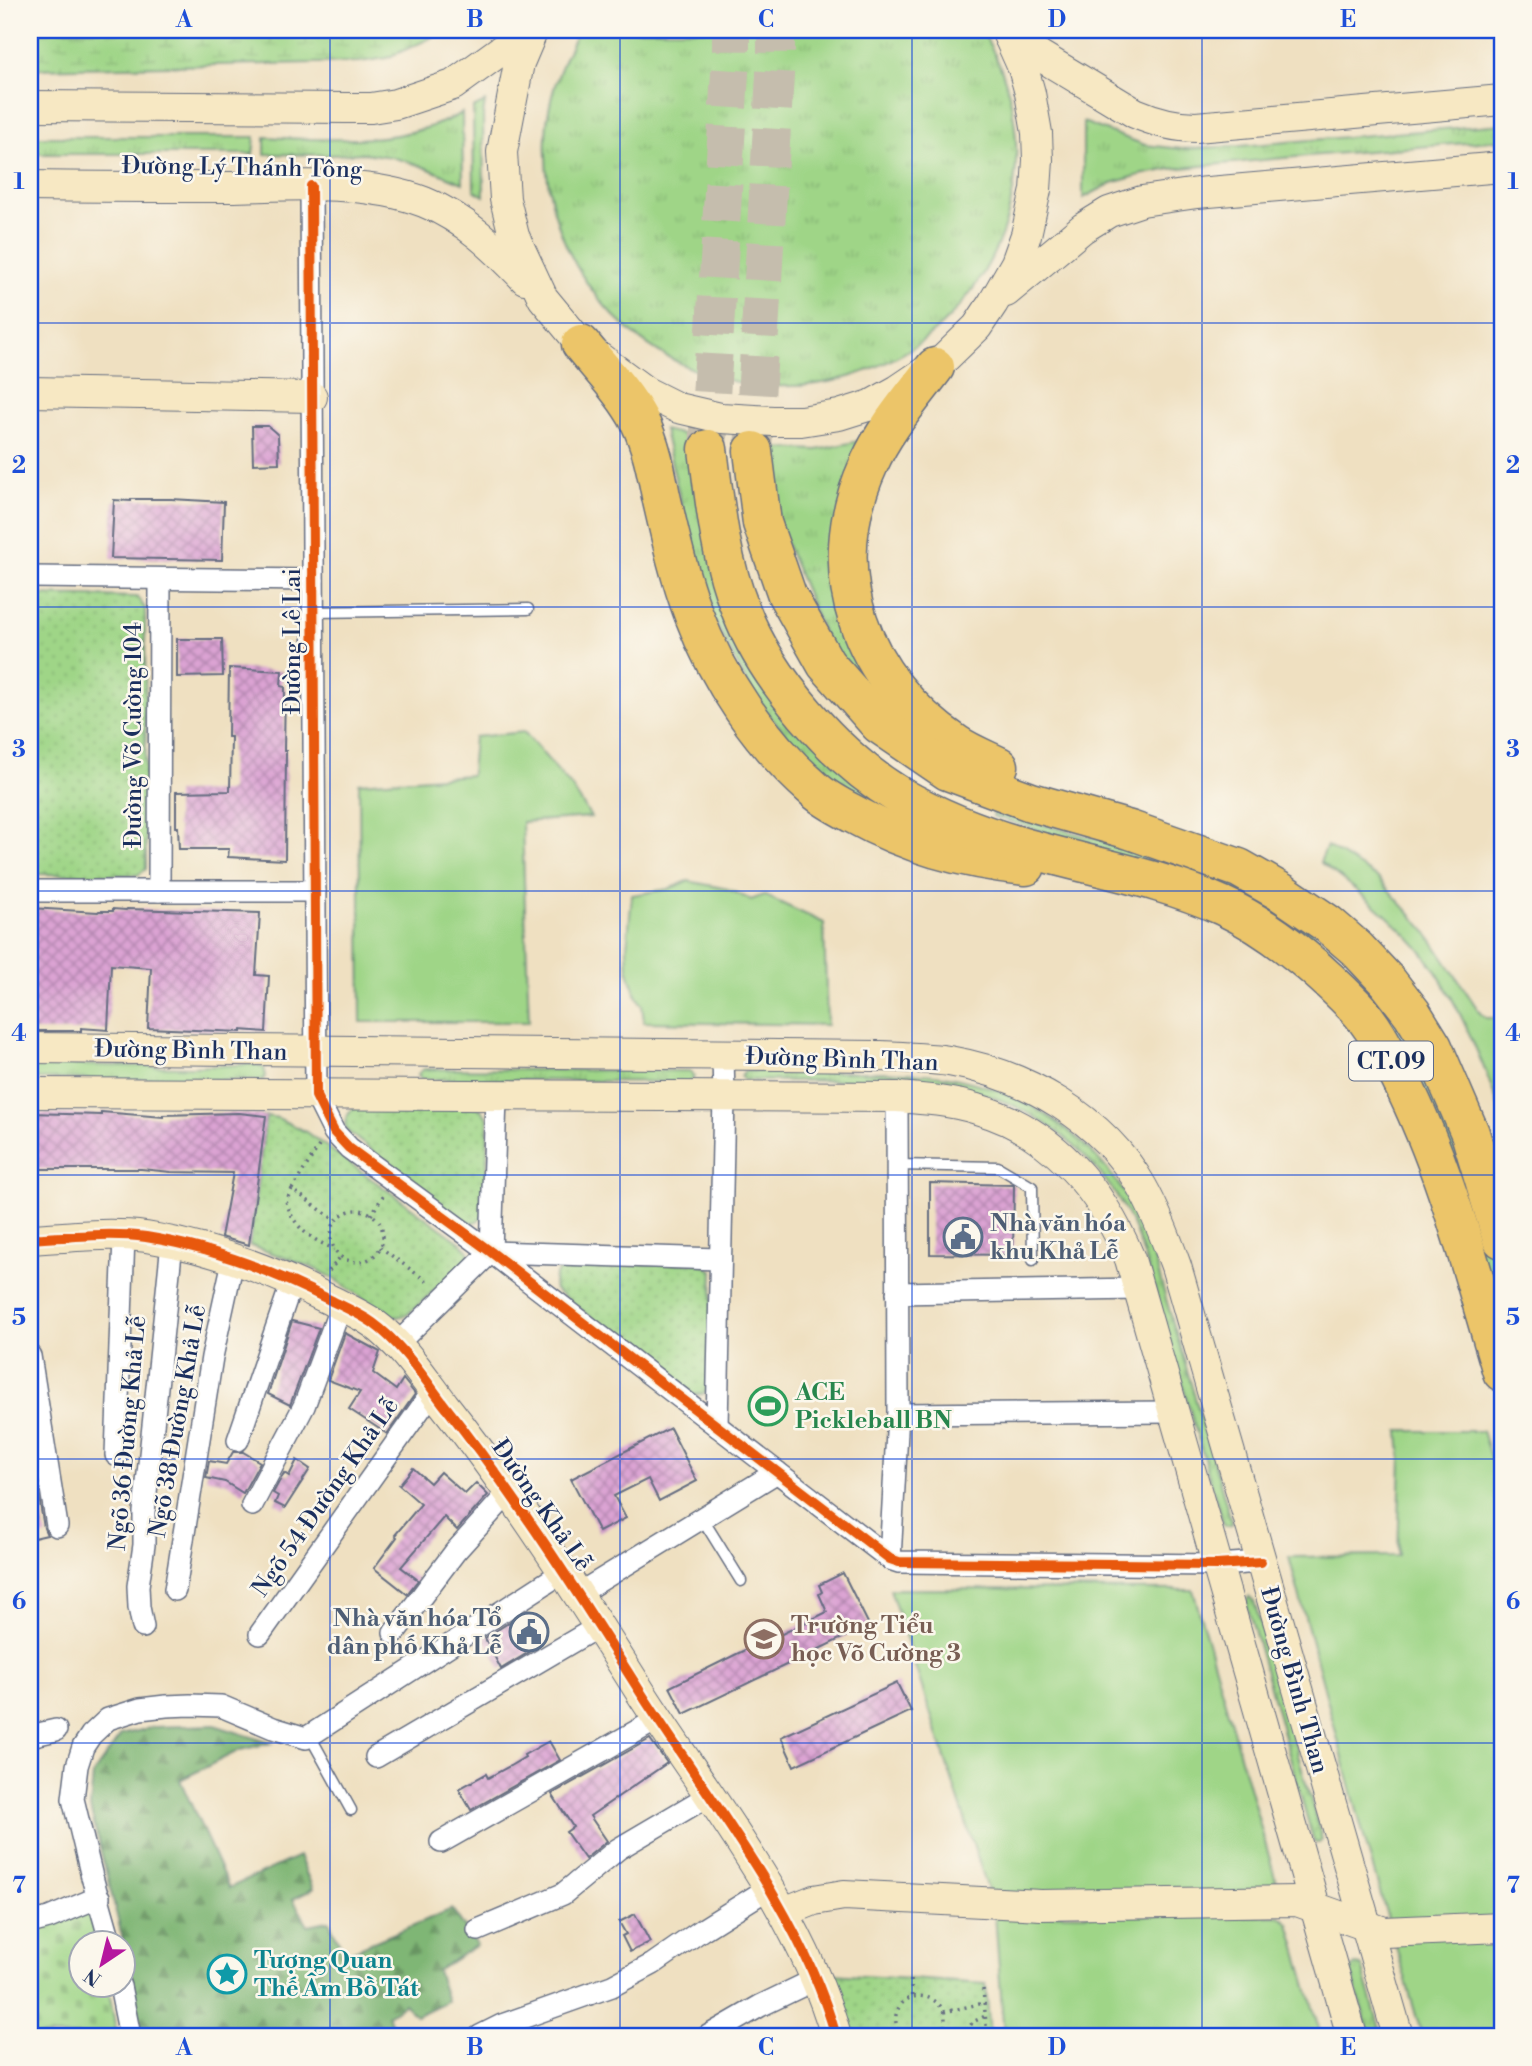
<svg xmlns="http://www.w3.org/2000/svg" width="1532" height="2066" font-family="'Libre Bodoni',serif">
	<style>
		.grass { fill: url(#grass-tufts); stroke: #5d8272; stroke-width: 2 }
		.forest { fill: url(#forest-firs); stroke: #4d7269; stroke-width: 2 }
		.wetland { fill: url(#wetland-marsh); stroke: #5d8272; stroke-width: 2 }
		.cemetery { fill: url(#cemetery-stones); stroke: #5d8272; stroke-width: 2 }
		.park { fill: url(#park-dots); stroke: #5d8272; stroke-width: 2 }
		.garden { fill: #9fd587; stroke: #5d8272; stroke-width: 2 }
		.building { fill: url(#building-cross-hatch) }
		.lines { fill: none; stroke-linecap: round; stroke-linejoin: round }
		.highway-tunnel { stroke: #c5bdad; stroke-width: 38; stroke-dasharray: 38 19; stroke-linecap: butt }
		.lane-casing { stroke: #656d81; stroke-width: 13 }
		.street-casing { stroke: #656d81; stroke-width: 24 }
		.secondary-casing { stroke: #656d81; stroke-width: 32 }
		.highway-casing { stroke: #656d81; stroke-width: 41 }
		.path { stroke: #656d81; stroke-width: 3.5; stroke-dasharray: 2 5; stroke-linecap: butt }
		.lane { stroke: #fff; stroke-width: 10 }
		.street { stroke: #fff; stroke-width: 21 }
		.secondary { stroke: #f7e8c3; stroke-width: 30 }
		.highway { stroke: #ecc569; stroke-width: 38 }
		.cycleway-casing { stroke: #fbf7ec; stroke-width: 15 }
		.cycleway { stroke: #e8590c; stroke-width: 10 }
		.grid { fill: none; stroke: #1d4ed8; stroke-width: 2; stroke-opacity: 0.55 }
		.labels { text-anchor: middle; stroke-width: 5; stroke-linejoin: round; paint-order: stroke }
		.shield { fill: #fbf7ec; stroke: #5e6b89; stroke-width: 2 }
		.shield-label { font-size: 23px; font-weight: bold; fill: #1b2f5e }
		.street-label { font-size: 24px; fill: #1b2f5e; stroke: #fbf7ec }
		.service-label { font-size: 24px; font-weight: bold; fill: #4e5e75; stroke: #fbf7ec; text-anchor: start }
		.leisure-label { font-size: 24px; font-weight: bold; fill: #27864d; stroke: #fbf7ec; text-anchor: start }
		.education-label { font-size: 24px; font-weight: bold; fill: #785e54; stroke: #fbf7ec; text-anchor: start }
		.culture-label { font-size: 24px; font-weight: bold; fill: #0d838f; stroke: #fbf7ec; text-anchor: start }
		.neatline { fill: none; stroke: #1d4ed8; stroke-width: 2.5 }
		.grid-label { font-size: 23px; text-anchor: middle; font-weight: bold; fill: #1d4ed8 }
	</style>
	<defs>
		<pattern id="grass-tufts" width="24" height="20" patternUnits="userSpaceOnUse" patternTransform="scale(1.75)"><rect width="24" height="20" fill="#9fd587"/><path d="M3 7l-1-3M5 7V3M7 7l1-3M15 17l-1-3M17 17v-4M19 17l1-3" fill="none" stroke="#88b777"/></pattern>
		<pattern id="forest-firs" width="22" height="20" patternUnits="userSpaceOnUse" patternTransform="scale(1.75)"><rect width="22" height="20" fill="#7fb674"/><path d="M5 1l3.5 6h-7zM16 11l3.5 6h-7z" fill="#679462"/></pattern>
		<pattern id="wetland-marsh" width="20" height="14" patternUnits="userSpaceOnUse" patternTransform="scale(1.75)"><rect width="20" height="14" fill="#9fd587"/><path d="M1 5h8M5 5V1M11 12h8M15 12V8" fill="none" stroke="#88b777"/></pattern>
		<pattern id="cemetery-stones" width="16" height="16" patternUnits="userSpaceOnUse" patternTransform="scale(1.75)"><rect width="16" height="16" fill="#9fd587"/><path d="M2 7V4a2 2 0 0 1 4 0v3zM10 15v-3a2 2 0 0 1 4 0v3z" fill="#88b777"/></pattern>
		<pattern id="park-dots" width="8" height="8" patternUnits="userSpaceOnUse" patternTransform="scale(1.75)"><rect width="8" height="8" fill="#9fd587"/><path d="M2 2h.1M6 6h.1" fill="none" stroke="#88b777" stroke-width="1.8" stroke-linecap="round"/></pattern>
		<pattern id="building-cross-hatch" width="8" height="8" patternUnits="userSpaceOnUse" patternTransform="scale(1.75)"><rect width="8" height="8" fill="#dba3d3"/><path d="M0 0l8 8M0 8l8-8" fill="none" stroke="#b185ae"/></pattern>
	</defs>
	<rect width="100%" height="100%" fill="#fbf7ec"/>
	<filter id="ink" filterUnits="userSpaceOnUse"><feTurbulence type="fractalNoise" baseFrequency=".0143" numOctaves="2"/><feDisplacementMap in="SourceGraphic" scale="14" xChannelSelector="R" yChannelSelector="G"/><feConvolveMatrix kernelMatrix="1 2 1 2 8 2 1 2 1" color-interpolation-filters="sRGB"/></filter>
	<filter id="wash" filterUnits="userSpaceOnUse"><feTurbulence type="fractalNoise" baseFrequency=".00686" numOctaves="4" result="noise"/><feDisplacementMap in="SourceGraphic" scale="28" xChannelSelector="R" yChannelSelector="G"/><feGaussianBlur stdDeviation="1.57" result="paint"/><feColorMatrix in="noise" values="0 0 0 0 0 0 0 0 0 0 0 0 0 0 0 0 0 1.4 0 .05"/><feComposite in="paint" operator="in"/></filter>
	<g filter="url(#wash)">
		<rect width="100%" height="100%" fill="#efe0c1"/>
		<g class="grass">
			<path d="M579,30H981C1017,85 1025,156 1007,218C993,267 962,312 921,342C877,373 825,389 771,386C639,380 539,267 546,135C548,97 561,62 579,30Z"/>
			<polygon points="485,102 483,115 484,196 474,190 473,108"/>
			<path d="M462,113L463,183L419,165L391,157L364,153L332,155L265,154V137C332,140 402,146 462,113Z"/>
			<polygon points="1083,122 1145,145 1182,149 1240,146 1502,124 1502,140 1284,158 1171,169 1140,175 1112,183 1083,198"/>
			<polygon points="30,137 255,137 253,154 30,154"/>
			<polygon points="664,430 693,437 693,452 733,615 922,825 874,812 825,778 757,702 710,612 688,533"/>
			<polygon points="868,439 842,506 893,708 834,659 777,522 772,448 817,450"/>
			<polygon points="994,812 1155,854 1245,888 1311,931 1362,979 1399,1025 1436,1091 1487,1237 1502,1286 1502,1325 1367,997 1057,836 993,816"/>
			<polygon points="30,1064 191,1067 256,1064 264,1068 266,1076 263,1080 30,1079"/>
			<polygon points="424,1069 690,1071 694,1077 690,1082 421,1079 418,1074"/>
			<path d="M745,1071C782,1071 820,1072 857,1072C887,1072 918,1072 948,1077C1041,1093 1114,1154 1149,1241L1231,1520V1525L1225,1526L1222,1520C1206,1464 1189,1408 1173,1352C1161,1312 1151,1270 1135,1231C1109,1168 1048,1112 982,1094C904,1074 824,1083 744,1080L741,1077Z"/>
			<polygon points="1249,1597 1254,1601 1318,1825 1322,1840 1319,1843 1315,1843 1313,1839 1246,1602"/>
			<polygon points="1355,1965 1361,1966 1363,1970 1382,2036 1370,2036 1352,1974 1352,1969"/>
		</g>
		<polygon class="forest" points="214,1725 271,1743 240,1750 180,1780 229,1888 299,1856 313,1889 293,1899 308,1925 329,1921 345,1954 452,1909 477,1945 437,1971 447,2001 416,2016 404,2004 388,2015 393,2029 383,2036 143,2036 132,1976 90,1808 93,1774 121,1735 154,1727"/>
		<polygon class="wetland" points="30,30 442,30 429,39 387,58 360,62 30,69"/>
		<polygon class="cemetery" points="94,1907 101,1943 80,1944 80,1986 108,1986 117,2036 30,2036 30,1925"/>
		<g class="park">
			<polygon points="30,595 137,597 145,608 146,869 138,875 30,874"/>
			<path d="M357,1105L479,1107L488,1118L486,1215C478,1222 472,1224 462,1221L347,1131C342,1120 349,1112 357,1105Z"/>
			<polygon points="266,1116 278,1118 306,1132 461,1243 468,1251 469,1259 407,1315 397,1317 389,1315 328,1275 311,1267 249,1245"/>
			<path d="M700,1263L713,1270L709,1390L703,1394L692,1395L555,1290C552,1279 556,1272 565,1265Z"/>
			<polygon points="832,1974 986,1984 990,2036 853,2036 843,1999"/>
		</g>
		<g class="garden">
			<polygon points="524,732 571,786 591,817 522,822 529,1022 361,1022 359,783 471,775 474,737"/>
			<path d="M1327,846L1378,878L1425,930L1481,1014L1486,1018H1502V1116C1483,1062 1455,991 1418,947C1389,914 1355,889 1320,862Z"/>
			<polygon points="688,881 728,889 751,900 764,895 824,923 827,1025 644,1022 642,1005 636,995 628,971 627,947 632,895 668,889"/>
			<polygon points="1399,1431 1482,1431 1502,1496 1502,2036 1422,2036 1364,1837 1289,1557 1398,1556 1401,1458"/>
			<polygon points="890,1589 1193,1590 1280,1895 990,1896"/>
			<polygon points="995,1914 1280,1916 1289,1923 1321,2036 1004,2036"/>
		</g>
		<g id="blocks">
			<g class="building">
				<polygon points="252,426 268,426 278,435 279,463 253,464"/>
				<polygon points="131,499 171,499 224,502 222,560 111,558 114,500 131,501"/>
				<polygon points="177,639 222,639 223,676 177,677"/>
				<polygon points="229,668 282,671 281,686 285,687 284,751 286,751 285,860 228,857 229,849 179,849 178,827 176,827 176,792 230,791 231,737 228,737"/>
				<polygon points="30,908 98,912 99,911 113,911 113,909 126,910 127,909 260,913 256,975 269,976 266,1032 241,1030 241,1032 148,1028 151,968 111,965 108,1030 81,1028 81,1031 30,1031"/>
				<polygon points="101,1112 163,1117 163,1115 239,1113 266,1116 249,1245 221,1237 233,1173 171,1172 141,1169 30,1169 30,1113 101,1115"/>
				<polygon points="930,1183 1014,1185 1013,1255 930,1254"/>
				<polygon points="292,1321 319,1328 290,1405 268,1394"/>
				<polygon points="345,1333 380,1352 373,1373 396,1390 403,1379 415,1394 387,1434 349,1409 360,1392 328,1380"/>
				<polygon points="670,1428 697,1481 659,1501 648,1479 614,1496 626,1518 599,1532 571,1479"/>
				<polygon points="233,1452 243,1452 260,1462 243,1493 225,1482 206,1478 209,1461 226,1464"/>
				<polygon points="297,1460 310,1469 285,1508 275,1503 278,1496 273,1493 284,1473 289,1476"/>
				<polygon points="413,1468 430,1483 440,1472 465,1494 476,1483 488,1495 457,1530 444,1517 401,1567 418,1580 407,1594 374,1568 397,1537 395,1535 421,1504 399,1485"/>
				<polygon points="39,1497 44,1528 47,1535 30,1539 30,1499"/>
				<polygon points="843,1573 869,1625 684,1714 670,1687 759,1643 755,1636 776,1626 780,1635 827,1612 819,1594 822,1592 819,1585"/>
				<polygon points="513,1620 529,1652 501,1669 485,1638"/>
				<polygon points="897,1683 911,1711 794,1766 781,1737"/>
				<polygon points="650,1739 667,1763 590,1816 607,1841 585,1859 566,1832 573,1827 552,1794"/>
				<polygon points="549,1741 560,1760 471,1810 459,1789 486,1774 488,1778 510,1766 525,1757 524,1755"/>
				<polygon points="635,1914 650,1942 630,1952 622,1936 626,1934 619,1922"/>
			</g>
		</g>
	</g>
	<g filter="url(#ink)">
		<use href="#blocks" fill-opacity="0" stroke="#656d81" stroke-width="2"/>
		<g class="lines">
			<g class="highway-tunnel">
				<polyline points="708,449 731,55 731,30"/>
				<polyline points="753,451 776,57 776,30"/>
			</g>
			<defs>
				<g id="lane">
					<polyline points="313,612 528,609"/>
					<polyline points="897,1165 998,1167 1032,1187 1033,1260"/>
					<polyline points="702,1518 741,1581"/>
					<polyline points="310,1736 351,1810"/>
				</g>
				<g id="street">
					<polyline points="311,186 316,1096 334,1132 349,1148 491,1252 890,1559 899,1562 1217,1565 1261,1562"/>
					<polyline points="30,577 313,580"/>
					<polyline points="30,891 315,891"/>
					<polyline points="159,891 160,579"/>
					<polyline points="491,1252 719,1259"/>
					<polyline points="897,1293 1138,1289"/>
					<polyline points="397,1344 491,1252 496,1097"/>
					<polyline points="30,1356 57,1526"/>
					<polyline points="898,1414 1172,1412"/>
					<polyline points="717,1426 724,1096 723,1056"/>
					<polyline points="238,1440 292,1282"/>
					<polyline points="116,1455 124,1236"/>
					<polyline points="252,1505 304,1406 341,1306"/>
					<polyline points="890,1559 898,1414 897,1097"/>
					<polyline points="175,1590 212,1357 233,1261"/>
					<polyline points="578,1594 777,1472"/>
					<polyline points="143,1627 139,1607 138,1586 144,1545 144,1512 172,1243"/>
					<polyline points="394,1633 455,1552 509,1492"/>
					<polyline points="260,1634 433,1391"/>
					<polyline points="30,1736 56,1730"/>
					<polyline points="376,1757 599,1626"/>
					<polyline points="441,1842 658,1719"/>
					<polyline points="30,1923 49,1918 99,1897"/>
					<polyline points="478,1930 563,1894 618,1849 708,1796"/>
					<polyline points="111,1944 92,1877 73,1799 77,1766 83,1747 91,1735 108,1719 121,1715 140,1709 166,1706 190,1705 221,1706 273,1728 306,1738 563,1572"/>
					<polyline points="120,1986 130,2036"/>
					<polyline points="480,2036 502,2025 612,1986 653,1964 702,1930 769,1888"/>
					<polyline points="708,2036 760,2006 816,1979"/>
				</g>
				<g id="secondary">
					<polyline points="533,30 519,63 502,152 505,199 514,236 543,298 581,344 646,392 678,408 721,418 773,421 801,421 839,415 871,405 898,390 944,359 977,327 993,303 1016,263 1026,235 1036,190 1038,160 1037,133 1030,93 1023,68 1006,30"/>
					<path d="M1009,37L1135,113C1156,122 1174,127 1196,127L1502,100"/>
					<polyline points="30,106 347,108 371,108 396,104 453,85 529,30"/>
					<path d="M30,186C96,187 162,187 228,187C291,186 364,179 424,202C465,218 495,248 525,279"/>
					<polyline points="1006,292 1083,228 1109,212 1142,201 1197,193 1502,167"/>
					<polyline points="30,392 312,397"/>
					<path d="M30,1048L879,1056C902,1057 926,1058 949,1061C1025,1074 1103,1118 1142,1187C1156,1212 1166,1238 1176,1266L1398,2036"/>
					<path d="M30,1093L897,1097C924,1099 951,1101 977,1109C1052,1130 1102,1190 1130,1259L1352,2036"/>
					<path d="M30,1239C68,1237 108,1232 146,1237C209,1247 273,1271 330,1300C344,1307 360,1314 373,1323C402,1344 423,1377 445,1406C517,1497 579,1595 641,1693C710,1801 801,1912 836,2036"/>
					<polyline points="784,1912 814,1900 844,1895 1041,1905 1297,1901 1384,1932 1502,1927"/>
				</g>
				<g id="highway">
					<path d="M581,344C601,369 624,392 639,420C651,444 656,470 661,496C670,535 679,576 693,613C718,680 761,743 815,790C826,800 842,808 855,815C909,845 965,860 1026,866"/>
					<path d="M935,367C912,398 885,428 869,464C819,572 861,680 956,744C969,753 985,759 999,766"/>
					<path d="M708,449C715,504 720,559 741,611C767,679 836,758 898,795C936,817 979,834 1020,846C1088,866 1159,877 1223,906C1273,929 1317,967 1355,1006C1375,1027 1387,1053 1400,1078C1447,1171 1472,1273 1502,1372"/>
					<polyline points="753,451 762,523 787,595 826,664 879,724 948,771 1031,802 1130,830 1239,868 1281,892 1328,924 1357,949 1388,982 1412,1013 1433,1047 1470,1133 1502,1239"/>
				</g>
			</defs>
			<use href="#lane" class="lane-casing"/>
			<use href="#street" class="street-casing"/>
			<use href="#secondary" class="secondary-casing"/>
			<use href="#highway" class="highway-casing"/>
			<g class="path">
				<polyline points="319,1146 292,1189 336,1221"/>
				<path d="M292,1189L286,1201C294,1228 309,1238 334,1249"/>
				<circle cx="357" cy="1236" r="26"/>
				<polyline points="371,1215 383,1196"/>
				<polyline points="380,1247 429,1283"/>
				<polyline points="329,1271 341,1256"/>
				<polyline points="911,1980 912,1998"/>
				<polyline points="983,1989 987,2036"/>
				<polyline points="944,2012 984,2003"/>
				<path d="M901,2036C897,2030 895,2023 896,2015C904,1980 962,1998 940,2036"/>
				<polyline points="962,2036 973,2022 985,2016"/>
			</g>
			<use href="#lane" class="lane"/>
			<use href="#street" class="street"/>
			<use href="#secondary" class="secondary"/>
			<use href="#highway" class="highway"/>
			<defs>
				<g id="cycleway">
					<polyline points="311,186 316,1096 334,1132 349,1148 491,1252 890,1559 899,1562 1217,1565 1261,1562"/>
					<path d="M30,1239C68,1237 108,1232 146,1237C209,1247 273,1271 330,1300C344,1307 360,1314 373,1323C402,1344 423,1377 445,1406C517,1497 579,1595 641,1693C710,1801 801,1912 836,2036"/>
				</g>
			</defs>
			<use href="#cycleway" class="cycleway-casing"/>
			<use href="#cycleway" class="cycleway"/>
		</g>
	</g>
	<path class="grid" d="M330,30V2036M620,30V2036M912,30V2036M1202,30V2036M30,323H1502M30,607H1502M30,891H1502M30,1175H1502M30,1459H1502M30,1743H1502"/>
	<defs>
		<symbol id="civic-ring" viewBox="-11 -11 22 22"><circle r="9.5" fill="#fbf7ec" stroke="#5c6f8a" stroke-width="1.5"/><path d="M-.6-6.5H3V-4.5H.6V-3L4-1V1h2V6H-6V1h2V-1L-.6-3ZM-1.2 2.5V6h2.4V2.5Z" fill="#5c6f8a"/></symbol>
		<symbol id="stadium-ring" viewBox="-11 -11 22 22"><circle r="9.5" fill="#fbf7ec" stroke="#2e9e5b" stroke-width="1.5"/><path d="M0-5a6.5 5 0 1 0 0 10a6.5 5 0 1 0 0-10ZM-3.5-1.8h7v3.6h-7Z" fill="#2e9e5b"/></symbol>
		<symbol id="school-ring" viewBox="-11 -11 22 22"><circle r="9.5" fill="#fbf7ec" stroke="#8d6e63" stroke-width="1.5"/><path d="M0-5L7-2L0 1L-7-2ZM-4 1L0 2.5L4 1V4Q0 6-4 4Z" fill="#8d6e63"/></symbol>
		<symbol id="sight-ring" viewBox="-11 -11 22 22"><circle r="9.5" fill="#fbf7ec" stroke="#0f9aa8" stroke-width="1.5"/><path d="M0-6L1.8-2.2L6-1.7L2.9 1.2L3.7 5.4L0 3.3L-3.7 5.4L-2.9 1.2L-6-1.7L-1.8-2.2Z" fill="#0f9aa8"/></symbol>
	</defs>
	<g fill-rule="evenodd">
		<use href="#civic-ring" x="941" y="1215" width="44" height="44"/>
		<use href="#stadium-ring" x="746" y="1384" width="44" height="44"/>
		<use href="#civic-ring" x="507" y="1610" width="44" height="44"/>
		<use href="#school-ring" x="742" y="1617" width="44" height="44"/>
		<use href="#sight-ring" x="205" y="1952" width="44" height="44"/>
	</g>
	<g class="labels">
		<rect class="shield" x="1349" y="1041.5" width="84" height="39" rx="5"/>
		<g class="shield-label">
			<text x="1391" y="1069">CT.09</text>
		</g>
		<g class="street-label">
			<text transform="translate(242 167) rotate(1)" y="8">Đường Lý Thánh Tông</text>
			<text transform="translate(292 641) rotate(-90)" y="8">Đường Lê Lai</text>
			<text transform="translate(133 735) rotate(-90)" y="8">Đường Võ Cường 104</text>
			<text transform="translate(191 1050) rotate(1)" y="8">Đường Bình Than</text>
			<text transform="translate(842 1059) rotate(2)" y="8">Đường Bình Than</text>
			<text transform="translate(177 1421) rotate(-80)" y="8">Ngõ 38 Đường Khả Lễ</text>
			<text transform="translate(127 1433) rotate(-85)" y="8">Ngõ 36 Đường Khả Lễ</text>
			<text transform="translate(325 1497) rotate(-55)" y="8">Ngõ 54 Đường Khả Lễ</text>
			<text transform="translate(542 1505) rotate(55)" y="8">Đường Khả Lễ</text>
			<text transform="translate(1295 1680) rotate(74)" y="8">Đường Bình Than</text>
		</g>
		<g class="service-label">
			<text x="990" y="1231">Nhà văn hóa<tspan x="990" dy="28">khu Khả Lễ</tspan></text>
			<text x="502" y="1626" text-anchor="end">Nhà văn hóa Tổ<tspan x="502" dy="28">dân phố Khả Lễ</tspan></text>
		</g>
		<g class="leisure-label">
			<text x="795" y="1400">ACE<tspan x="795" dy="28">Pickleball BN</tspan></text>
		</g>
		<g class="education-label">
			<text x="791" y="1633">Trường Tiểu<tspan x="791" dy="28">học Võ Cường 3</tspan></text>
		</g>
		<g class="culture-label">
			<text x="254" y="1968">Tượng Quan<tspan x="254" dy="28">Thế Âm Bồ Tát</tspan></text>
		</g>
	</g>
	<rect width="1532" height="2066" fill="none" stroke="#fbf7ec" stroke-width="77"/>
	<g transform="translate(102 1964) rotate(215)"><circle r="33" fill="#fbf7ec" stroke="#a1a7b3" stroke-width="2"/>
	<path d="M0-5L12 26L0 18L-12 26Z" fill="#b5179e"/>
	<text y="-10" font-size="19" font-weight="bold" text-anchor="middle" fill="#1b2f5e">N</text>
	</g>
	<rect x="38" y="38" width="1456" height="1990" class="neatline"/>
	<g class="grid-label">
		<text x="184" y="27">A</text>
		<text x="475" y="27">B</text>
		<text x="766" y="27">C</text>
		<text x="1057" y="27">D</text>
		<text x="1348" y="27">E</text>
		<text x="19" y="189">1</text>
		<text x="1513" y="189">1</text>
		<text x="19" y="473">2</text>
		<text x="1513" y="473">2</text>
		<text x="19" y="757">3</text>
		<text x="1513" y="757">3</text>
		<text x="19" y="1041">4</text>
		<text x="1513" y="1041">4</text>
		<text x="19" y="1325">5</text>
		<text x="1513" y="1325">5</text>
		<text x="19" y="1609">6</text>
		<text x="1513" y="1609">6</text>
		<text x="19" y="1893">7</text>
		<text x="1513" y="1893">7</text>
		<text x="184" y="2055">A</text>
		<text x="475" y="2055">B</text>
		<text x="766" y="2055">C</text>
		<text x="1057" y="2055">D</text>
		<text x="1348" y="2055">E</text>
	</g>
</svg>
